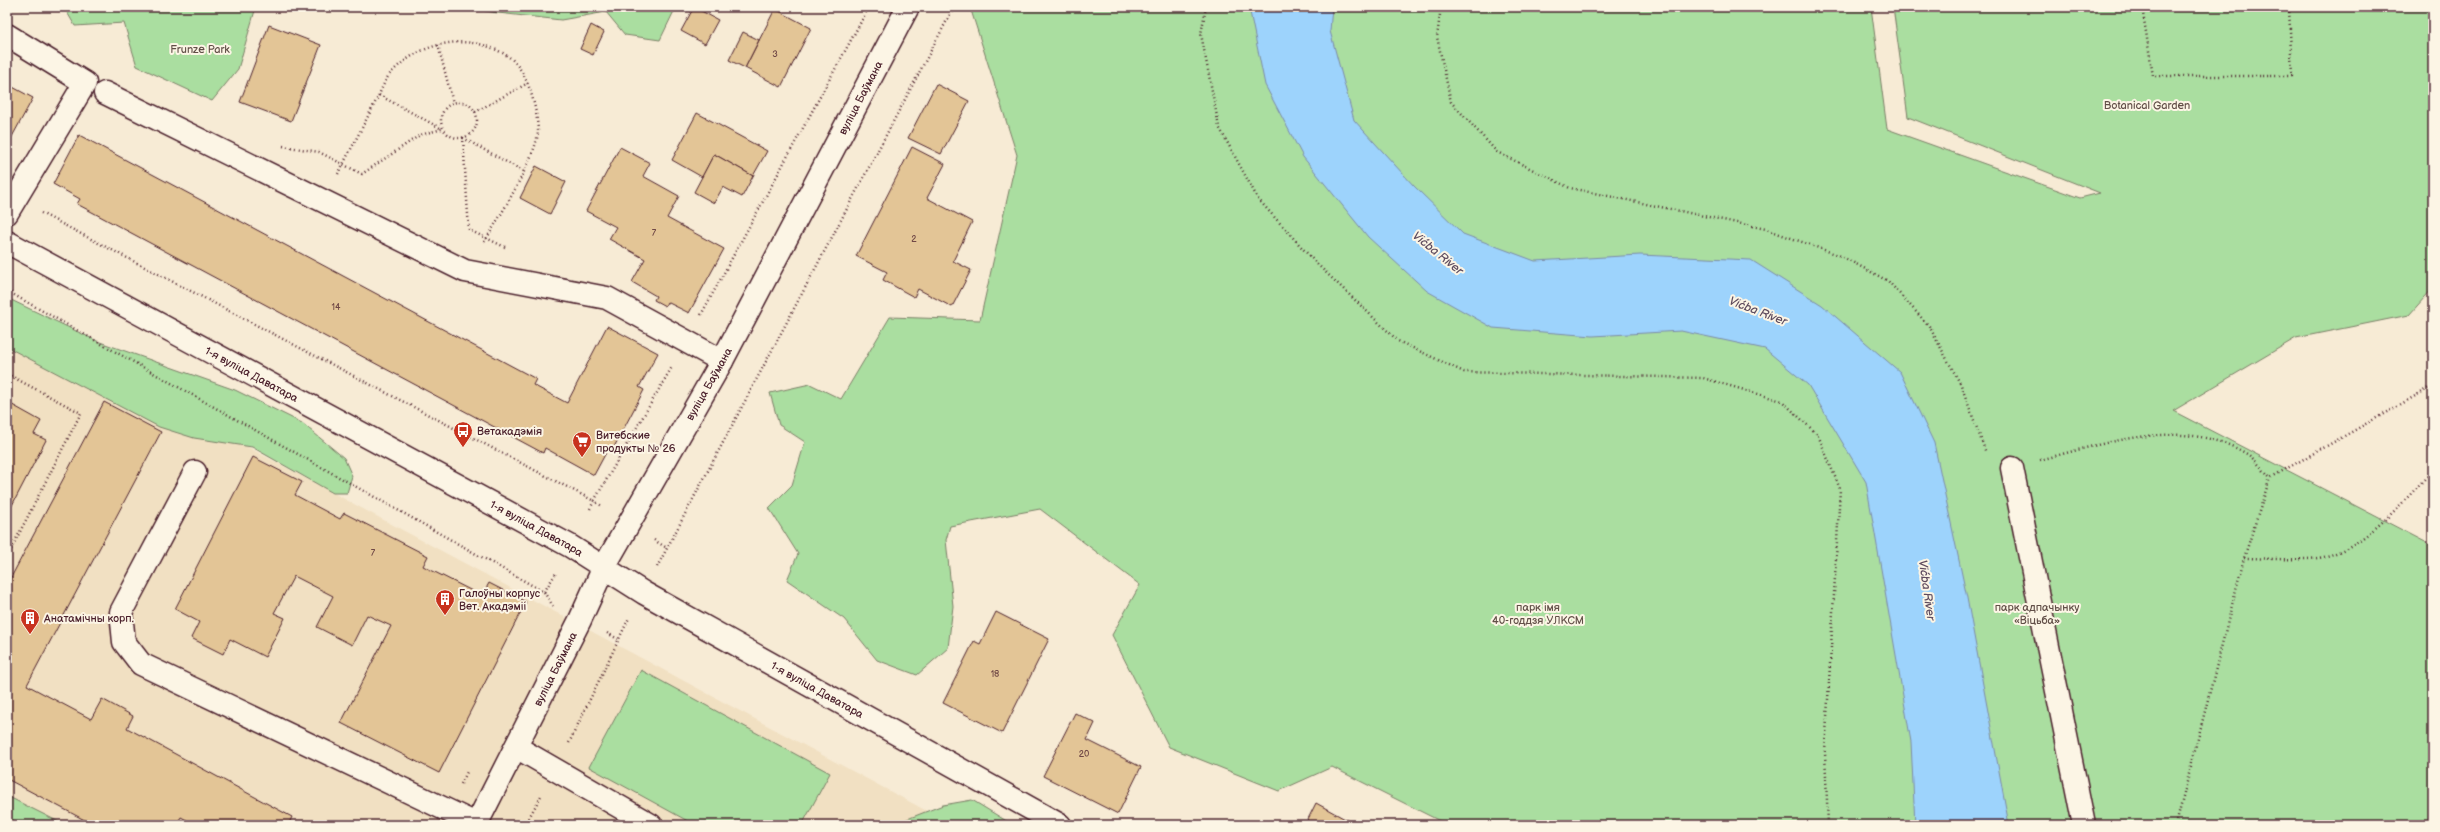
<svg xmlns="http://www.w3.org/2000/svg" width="2440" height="832" font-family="'Balsamiq Sans',sans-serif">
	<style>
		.built { fill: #f1e0c2 }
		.green { fill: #aadea0; stroke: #7a7e66 }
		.water { fill: #9dd3fc; stroke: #7c8ba8 }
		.building { fill: #e3c596; stroke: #4a1f2b }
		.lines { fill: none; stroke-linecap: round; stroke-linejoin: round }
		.minor-casing { stroke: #4a1f2b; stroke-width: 25 }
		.path { stroke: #4a1f2b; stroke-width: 2.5; stroke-dasharray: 1 3; stroke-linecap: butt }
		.minor { stroke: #fcf5e5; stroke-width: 22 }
		.labels { text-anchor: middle; stroke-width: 4; stroke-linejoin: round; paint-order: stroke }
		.number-label { font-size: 9px; fill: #704846 }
		.park-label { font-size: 11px; fill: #624f48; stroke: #fcf5e5 }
		.street-label { font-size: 11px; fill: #4a1f2b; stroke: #fcf5e5 }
		.poi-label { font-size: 11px; fill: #4a1f2b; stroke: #fcf5e5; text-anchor: start }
		.water-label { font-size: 12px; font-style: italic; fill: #5f4c5f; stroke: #fcf5e5 }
	</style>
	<rect width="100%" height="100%" fill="#f7ebd5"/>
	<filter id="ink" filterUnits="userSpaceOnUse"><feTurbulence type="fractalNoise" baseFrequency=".025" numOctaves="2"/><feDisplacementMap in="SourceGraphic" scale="8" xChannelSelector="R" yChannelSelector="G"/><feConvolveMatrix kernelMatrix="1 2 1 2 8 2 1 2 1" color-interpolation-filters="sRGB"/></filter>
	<g filter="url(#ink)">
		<polygon class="built" points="7,319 225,435 953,825 7,825"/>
		<g class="green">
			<polygon points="64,7 256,7 238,69 212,101 137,66 124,23 75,26"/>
			<polygon points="463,7 676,7 660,40 625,35 606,12 561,20 498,13"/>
			<polygon points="970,7 1871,7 1887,129 2080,198 2100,193 1908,117 1893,7 2433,7 2433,288 2409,315 2296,338 2173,411 2433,546 2433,825 1448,825 1332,767 1279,791 1169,747 1112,635 1140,585 1040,509 950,526 946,540 953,606 948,648 917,675 877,660 844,619 787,580 798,554 769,508 792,485 805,442 779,425 770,393 810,384 841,399 890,317 980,320 1017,155"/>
			<polygon points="7,298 97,341 235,390 302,423 344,458 352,476 347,493 333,493 252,447 194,438 159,427 7,347"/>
			<polygon points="641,670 830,773 802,825 695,825 589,767"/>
			<polygon points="7,796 65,825 7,825"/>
			<polygon points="972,800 1013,825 892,825 943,805"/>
		</g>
		<polygon class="water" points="1249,7 1332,7 1330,31 1354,120 1414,186 1463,234 1535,261 1640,255 1751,260 1822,305 1900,372 1934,443 1967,598 2009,825 1915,825 1911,742 1866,482 1808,385 1765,349 1681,331 1593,336 1493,328 1427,291 1368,237 1303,157 1265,85"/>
		<g class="building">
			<polygon points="694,7 718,20 705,44 681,31"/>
			<polygon points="775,9 811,28 781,87 745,68"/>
			<polygon points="269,25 321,45 291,121 240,102"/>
			<polygon points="591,25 604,32 593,55 580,49"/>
			<polygon points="743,32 759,40 745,68 729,60"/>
			<polygon points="7,84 33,98 7,146"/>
			<polygon points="936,84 969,101 941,154 908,138"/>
			<polygon points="697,113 767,151 753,176 714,154 702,177 672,160"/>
			<polygon points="79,135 536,379 533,385 567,403 607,326 658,353 639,387 644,390 613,449 609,447 594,475 545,448 543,453 77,204 80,199 53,184"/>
			<polygon points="620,147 650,163 643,176 679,196 667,218 724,249 689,313 667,302 665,306 654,300 656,296 632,282 645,259 609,239 616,227 586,211"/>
			<polygon points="912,147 945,164 927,198 972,222 953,261 971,270 952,307 918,289 914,297 883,280 887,272 856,256"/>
			<polygon points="714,154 753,176 742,197 723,187 714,203 694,192"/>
			<polygon points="536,166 566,182 550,214 520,198"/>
			<polygon points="7,402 41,421 34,434 46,440 7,515"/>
			<polygon points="104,402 161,432 27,685 91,719 102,699 133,716 127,728 292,817 288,825 196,825 181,817 176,825 94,825 7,779 7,585"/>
			<polygon points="253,457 302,482 295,495 340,519 344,513 428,556 423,566 482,596 489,583 526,602 439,773 341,723 391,626 367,615 352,645 317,627 333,596 294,576 274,613 285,618 265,657 230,639 223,654 191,638 199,622 175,609"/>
			<polygon points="996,612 1049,639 1002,733 943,703 974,641 980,644"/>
			<polygon points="1075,713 1095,723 1087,740 1141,767 1118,814 1043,776"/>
			<polygon points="1316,803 1356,825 1305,825"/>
		</g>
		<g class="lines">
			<defs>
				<g id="minor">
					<polyline points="7,35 85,83 7,213"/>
					<polyline points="105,93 465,271 607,298 722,361"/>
					<path id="s1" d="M7,242L570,546L644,593L1060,825"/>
					<polyline points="2012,468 2084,825"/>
					<polyline points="195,472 121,612 124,642 141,664 476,824"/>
					<polyline points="516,747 651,825"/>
					<path id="s2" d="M476,825L580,620L604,567L722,361L908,7"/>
				</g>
			</defs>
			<use href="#minor" class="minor-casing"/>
			<g class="path">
				<polyline points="1206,7 1201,34 1219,127 1258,199 1315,262 1398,341 1464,372 1703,378 1782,401 1818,435 1840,489 1825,752 1828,825"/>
				<polyline points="1441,7 1437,37 1451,102 1497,152 1570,188 1766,229 1841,256 1888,281 1929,326 1961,385 1986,453"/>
				<polyline points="2142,7 2153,76 2292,76 2289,7"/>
				<polyline points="438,45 453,103"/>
				<circle cx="459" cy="120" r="18"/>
				<polyline points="475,112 528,83"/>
				<polyline points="283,146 319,152 362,174 420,135 442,129 379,95"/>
				<path d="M338,174C351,149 364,124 377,99C381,91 385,79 391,73C421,41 471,31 509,57C528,71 537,108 538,131C538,154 497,222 483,244"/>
				<polyline points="41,213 594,501 672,367"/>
				<polyline points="505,247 469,230 463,138 523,171"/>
				<polyline points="7,291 544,592 556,573"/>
				<polyline points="701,315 869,7"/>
				<polyline points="7,374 81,413 7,557"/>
				<path d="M2040,460C2105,443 2184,416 2247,454C2255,459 2263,470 2270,478L2433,386"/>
				<polyline points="590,509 594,501 602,506"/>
				<polyline points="654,540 667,548"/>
				<path d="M2244,558C2265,558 2309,562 2327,556C2367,545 2405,500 2433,470"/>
				<polyline points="657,567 954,7"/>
				<polyline points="544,592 553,606"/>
				<polyline points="607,633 618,639"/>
				<polyline points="569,743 629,618"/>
				<polyline points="461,784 467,772"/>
				<polyline points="525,825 541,796"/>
				<polyline points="2176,825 2244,558 2270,478"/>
			</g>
			<use href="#minor" class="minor"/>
		</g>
	</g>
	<defs>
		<symbol id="bus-pin" viewBox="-11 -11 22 30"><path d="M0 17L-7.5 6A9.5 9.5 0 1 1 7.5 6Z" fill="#c8321e" stroke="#fcf5e5"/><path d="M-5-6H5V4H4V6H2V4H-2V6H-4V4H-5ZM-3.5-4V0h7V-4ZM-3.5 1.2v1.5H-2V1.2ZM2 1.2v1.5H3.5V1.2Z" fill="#fff"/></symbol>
		<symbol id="supermarket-pin" viewBox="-11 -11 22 30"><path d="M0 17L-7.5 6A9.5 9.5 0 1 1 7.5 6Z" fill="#c8321e" stroke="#fcf5e5"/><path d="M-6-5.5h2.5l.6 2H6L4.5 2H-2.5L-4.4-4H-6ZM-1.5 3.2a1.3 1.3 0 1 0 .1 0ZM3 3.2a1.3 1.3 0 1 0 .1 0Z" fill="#fff"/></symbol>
		<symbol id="building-pin" viewBox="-11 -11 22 30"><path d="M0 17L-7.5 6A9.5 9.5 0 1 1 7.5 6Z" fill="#c8321e" stroke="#fcf5e5"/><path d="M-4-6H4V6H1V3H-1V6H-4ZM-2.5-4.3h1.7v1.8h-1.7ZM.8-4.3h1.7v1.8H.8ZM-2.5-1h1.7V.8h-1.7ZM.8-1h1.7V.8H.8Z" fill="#fff"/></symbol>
	</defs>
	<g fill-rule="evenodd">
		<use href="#bus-pin" x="452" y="420" width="22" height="30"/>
		<use href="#supermarket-pin" x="571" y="430" width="22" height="30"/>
		<use href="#building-pin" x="434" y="588" width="22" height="30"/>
		<use href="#building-pin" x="19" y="607" width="22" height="30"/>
	</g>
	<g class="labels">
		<g class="number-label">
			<text x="775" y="57">3</text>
			<text x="654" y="236">7</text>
			<text x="914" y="242">2</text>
			<text x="336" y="310">14</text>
			<text x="373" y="556">7</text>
			<text x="995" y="677">18</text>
			<text x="1084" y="757">20</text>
		</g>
		<g class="park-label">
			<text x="200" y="53">Frunze Park</text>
			<text x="2147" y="109">Botanical Garden</text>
			<text x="1538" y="611">парк імя<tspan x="1538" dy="13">40-годдзя УЛКСМ</tspan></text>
			<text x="2037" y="611">парк адпачынку<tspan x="2037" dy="13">«Віцьба»</tspan></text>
		</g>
		<g class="street-label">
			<text dy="4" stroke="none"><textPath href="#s2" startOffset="823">вуліца Баўмана</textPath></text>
			<text dy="4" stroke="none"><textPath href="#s1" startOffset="278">1-я вуліца Даватара</textPath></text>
			<text dy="4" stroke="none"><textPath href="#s2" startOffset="499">вуліца Баўмана</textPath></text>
			<text dy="4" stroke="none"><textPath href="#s1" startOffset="602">1-я вуліца Даватара</textPath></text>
			<text dy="4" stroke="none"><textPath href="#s2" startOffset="175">вуліца Баўмана</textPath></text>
			<text dy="4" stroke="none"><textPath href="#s1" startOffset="926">1-я вуліца Даватара</textPath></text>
		</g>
		<g class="poi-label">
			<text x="477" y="435">Ветакадэмія</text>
			<text x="596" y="439">Витебские<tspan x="596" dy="13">продукты № 26</tspan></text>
			<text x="459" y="597">Галоўны корпус<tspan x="459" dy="13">Вет. Акадэміі</tspan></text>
			<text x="44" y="622">Анатамічны корп.</text>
		</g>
		<g class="water-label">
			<text transform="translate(1438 253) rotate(39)" y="4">Vićba River</text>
			<text transform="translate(1758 311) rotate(21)" y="4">Vićba River</text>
			<text transform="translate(1927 590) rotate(82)" y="4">Vićba River</text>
		</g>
	</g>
	<rect width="2440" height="832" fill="none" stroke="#fcf5e5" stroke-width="24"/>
	<rect x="12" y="12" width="2416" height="808" fill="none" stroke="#4a1f2b" stroke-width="1.5" filter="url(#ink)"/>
</svg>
